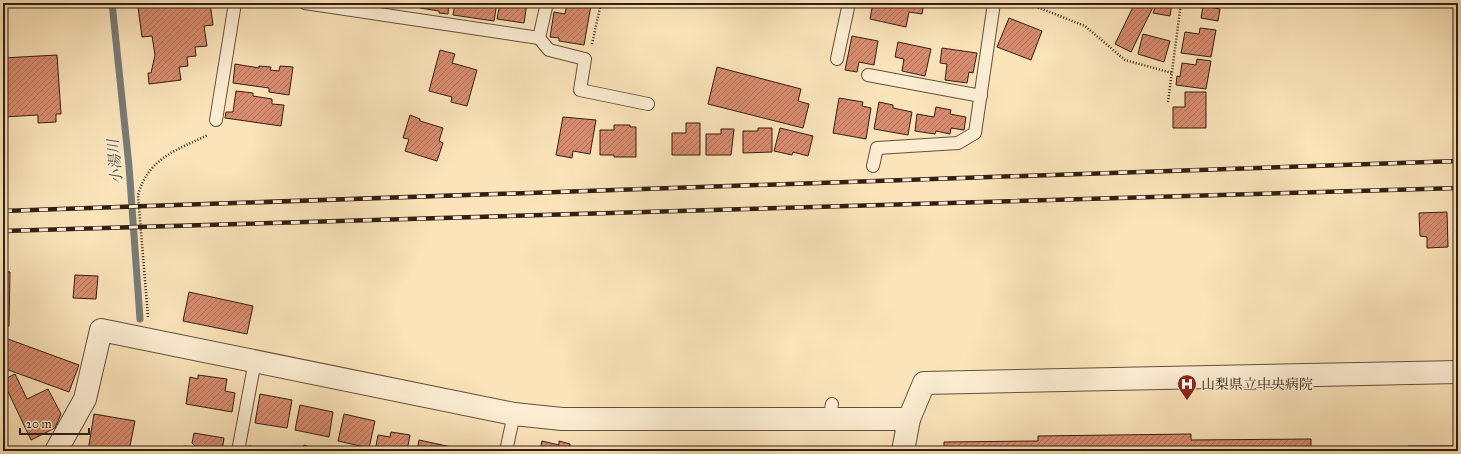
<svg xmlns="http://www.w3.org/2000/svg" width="1461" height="454" font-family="'IM FELL Great Primer','Noto Serif JP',serif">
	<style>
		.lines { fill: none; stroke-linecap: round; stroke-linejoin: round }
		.stream { stroke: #777c78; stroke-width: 7 }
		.building { fill: url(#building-hatch); stroke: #321e12 }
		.service-casing { stroke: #64503c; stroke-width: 14 }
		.minor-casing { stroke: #64503c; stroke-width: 24 }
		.path { stroke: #321e12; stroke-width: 2.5; stroke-dasharray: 1 2; stroke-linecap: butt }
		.service { stroke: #fcedd2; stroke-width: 12 }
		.minor { stroke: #fcedd2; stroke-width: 22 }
		.rail-casing { stroke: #321e12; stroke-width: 4.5 }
		.rail { stroke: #fcedd2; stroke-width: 3; stroke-dasharray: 9; stroke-linecap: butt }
		.labels { text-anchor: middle; stroke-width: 3; stroke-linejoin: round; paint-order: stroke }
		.poi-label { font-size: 14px; fill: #321e12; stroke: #fcedd2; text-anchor: start }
		.water-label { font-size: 15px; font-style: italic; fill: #544d45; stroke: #fcedd2 }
	</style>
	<defs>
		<pattern id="building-hatch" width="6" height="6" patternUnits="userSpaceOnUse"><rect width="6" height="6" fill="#d88c6f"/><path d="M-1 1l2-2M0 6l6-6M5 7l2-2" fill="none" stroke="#b0725a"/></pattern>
	</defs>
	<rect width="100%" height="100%" fill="#fbe4ba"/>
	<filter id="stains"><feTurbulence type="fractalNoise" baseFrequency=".005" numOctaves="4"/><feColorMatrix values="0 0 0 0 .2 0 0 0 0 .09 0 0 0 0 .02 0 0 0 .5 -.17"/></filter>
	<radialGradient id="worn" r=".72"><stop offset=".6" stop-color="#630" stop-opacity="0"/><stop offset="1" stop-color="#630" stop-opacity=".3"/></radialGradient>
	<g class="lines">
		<g class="stream">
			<polyline points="112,3 129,166 140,319"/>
			<polyline points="185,449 186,451"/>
		</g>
	</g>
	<g class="building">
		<polygon points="167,3 210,3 213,25 204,26 207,46 195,47 196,56 187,57 188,66 179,67 181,80 149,84 148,73 151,73 155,55 152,36 142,37 138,7"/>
		<polygon points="449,3 448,14 439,13 439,11 420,8 420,4 418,4"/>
		<polygon points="455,3 497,3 494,21 453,15"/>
		<polygon points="500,3 527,3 524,23 497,19"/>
		<polygon points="567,3 591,5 584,45 559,41 559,38 550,37 554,12 565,14"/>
		<polygon points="873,3 924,3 922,14 909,12 906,27 870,19"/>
		<polygon points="1135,3 1155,3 1131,52 1115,44"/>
		<polygon points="1157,3 1172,3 1170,16 1153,13"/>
		<polygon points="1210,3 1221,3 1221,7 1210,5"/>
		<polygon points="1203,6 1220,9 1218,21 1201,18"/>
		<polygon points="1009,18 1042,31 1031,60 997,47"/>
		<polygon points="1200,28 1216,30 1211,57 1181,53 1185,32 1199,34"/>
		<polygon points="1143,34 1170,41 1164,62 1138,54"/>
		<polygon points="852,36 878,41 874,65 859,62 857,72 845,70"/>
		<polygon points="898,42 931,49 925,76 902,71 904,59 895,57"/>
		<polygon points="942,48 977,53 973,73 969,72 967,83 945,80 947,64 940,63"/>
		<polygon points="440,50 455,54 452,63 477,70 467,106 451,102 452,97 429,91"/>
		<polygon points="57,55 61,114 56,114 56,122 38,123 38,115 3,117 3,58"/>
		<polygon points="1197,59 1211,61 1206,89 1176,85 1177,76 1180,77 1182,63 1196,65"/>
		<polygon points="235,64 259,68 259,66 271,67 270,70 279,71 280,66 293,67 289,95 269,92 269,88 233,83"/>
		<polygon points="717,67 801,89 798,101 809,104 803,128 708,104"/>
		<polygon points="236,91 253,93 253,96 272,99 272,104 284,105 281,126 225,118 226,112 233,112"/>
		<polygon points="1185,92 1206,92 1206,128 1173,128 1173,107 1185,107"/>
		<polygon points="839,98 863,102 862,106 871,108 866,139 833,133"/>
		<polygon points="879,102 893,105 893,108 912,112 908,135 874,129"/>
		<polygon points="936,107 951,110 950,114 966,117 964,130 951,128 950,134 936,131 935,134 915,131 917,114 934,117"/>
		<polygon points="410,115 420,119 420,121 443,128 439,141 443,143 437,161 405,151 409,139 403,138"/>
		<polygon points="563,117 596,120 590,154 573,151 572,158 556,155"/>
		<polygon points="686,123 700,123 700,155 672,155 672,133 686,133"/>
		<polygon points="614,125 630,125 630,127 636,127 636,157 614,157 614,155 600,155 600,130 614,130"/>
		<polygon points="758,128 772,128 772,152 743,153 743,131 758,131"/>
		<polygon points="780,128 813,136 808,156 793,152 792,155 774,151"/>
		<polygon points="721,129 734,129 731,155 706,155 706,134 721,134"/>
		<polygon points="1447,212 1448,247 1427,248 1427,237 1420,236 1419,213"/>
		<polygon points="3,271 10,272 9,326 3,326"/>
		<polygon points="75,275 98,276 96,299 73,298"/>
		<polygon points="189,292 253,306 247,334 183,321"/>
		<polygon points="5,338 79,365 69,392 3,368 3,343"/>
		<polygon points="15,374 27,399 48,389 61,414 55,428 31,440 3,381 3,380"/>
		<polygon points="198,375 227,379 225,391 235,393 232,412 186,404 190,377 198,379"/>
		<polygon points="260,394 292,400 287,428 255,423"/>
		<polygon points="300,405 333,412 329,437 295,430"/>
		<polygon points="94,414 135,421 129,451 88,451"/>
		<polygon points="344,414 375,421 369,448 338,441"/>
		<polygon points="391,432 410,435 407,451 375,451 378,435 390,437"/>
		<polygon points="194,433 224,438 222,451 195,451 196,447 192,443"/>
		<polygon points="1191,434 1191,440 1311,439 1311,447 1318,447 1318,451 944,451 944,442 1038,441 1038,436"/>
		<polygon points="419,440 456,448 455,451 417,451"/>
		<polygon points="542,441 559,445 559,441 570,444 570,446 584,450 540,451"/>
		<polygon points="304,445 322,451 302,451"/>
		<polygon points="249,446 277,451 249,451"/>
		<polygon points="1408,446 1458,446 1458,451 1365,451 1408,451"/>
		<polygon points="616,447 632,451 615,451"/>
	</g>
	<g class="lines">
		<defs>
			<g id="service">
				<polyline points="305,3 539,38 547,3"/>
				<polyline points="539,38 549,50 585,59 580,90 648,104"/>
				<polyline points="837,59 849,3"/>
				<polyline points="868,75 981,96"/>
				<polyline points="216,120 235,3"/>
				<polyline points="873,166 877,148 958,143 975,133 994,3"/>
				<polyline points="829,419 832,404"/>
				<polyline points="238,451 255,361"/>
				<polyline points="506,451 514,414"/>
			</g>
			<g id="minor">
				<polyline points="56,451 85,399 101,330 514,414 562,419 909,419"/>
				<polyline points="903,451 909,419 924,383 1458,372"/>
			</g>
		</defs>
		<use href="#service" class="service-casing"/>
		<use href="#minor" class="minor-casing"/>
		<g class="path">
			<polyline points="1027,3 1085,26 1125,60 1172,73"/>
			<polyline points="592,44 601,3"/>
			<polyline points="1168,102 1181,3"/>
			<path d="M148,317L138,195C148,158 177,150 208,135"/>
		</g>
		<use href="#service" class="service"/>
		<use href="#minor" class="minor"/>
		<defs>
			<g id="rail">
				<polyline points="3,211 1458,161"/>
				<polyline points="3,231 1458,188"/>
			</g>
		</defs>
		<use href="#rail" class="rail-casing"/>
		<use href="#rail" class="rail"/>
	</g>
	<defs>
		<symbol id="hospital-pin" viewBox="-11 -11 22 30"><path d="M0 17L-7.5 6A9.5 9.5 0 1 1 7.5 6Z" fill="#8f2418" stroke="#fcedd2"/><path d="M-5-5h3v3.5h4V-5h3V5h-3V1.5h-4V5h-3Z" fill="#fff"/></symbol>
	</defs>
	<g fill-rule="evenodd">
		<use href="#hospital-pin" x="1176" y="373" width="22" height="30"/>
	</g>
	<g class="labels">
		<g class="poi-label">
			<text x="1201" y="389">山梨県立中央病院</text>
		</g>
		<g class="water-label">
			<text transform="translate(115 162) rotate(-95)" y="5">小湯川</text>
		</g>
	</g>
	<rect width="1461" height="454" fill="none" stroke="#fbe4ba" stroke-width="16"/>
	<rect x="4" y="4" width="1453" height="446" fill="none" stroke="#321e12" stroke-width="2"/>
	<rect x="8" y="8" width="1445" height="438" fill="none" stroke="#321e12"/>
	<path d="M20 428v6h69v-6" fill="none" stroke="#321e12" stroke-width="2"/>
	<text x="26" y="428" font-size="12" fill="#321e12" stroke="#fcedd2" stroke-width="3" paint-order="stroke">20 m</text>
	<rect width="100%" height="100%" filter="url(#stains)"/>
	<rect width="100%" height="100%" fill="url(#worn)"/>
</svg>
